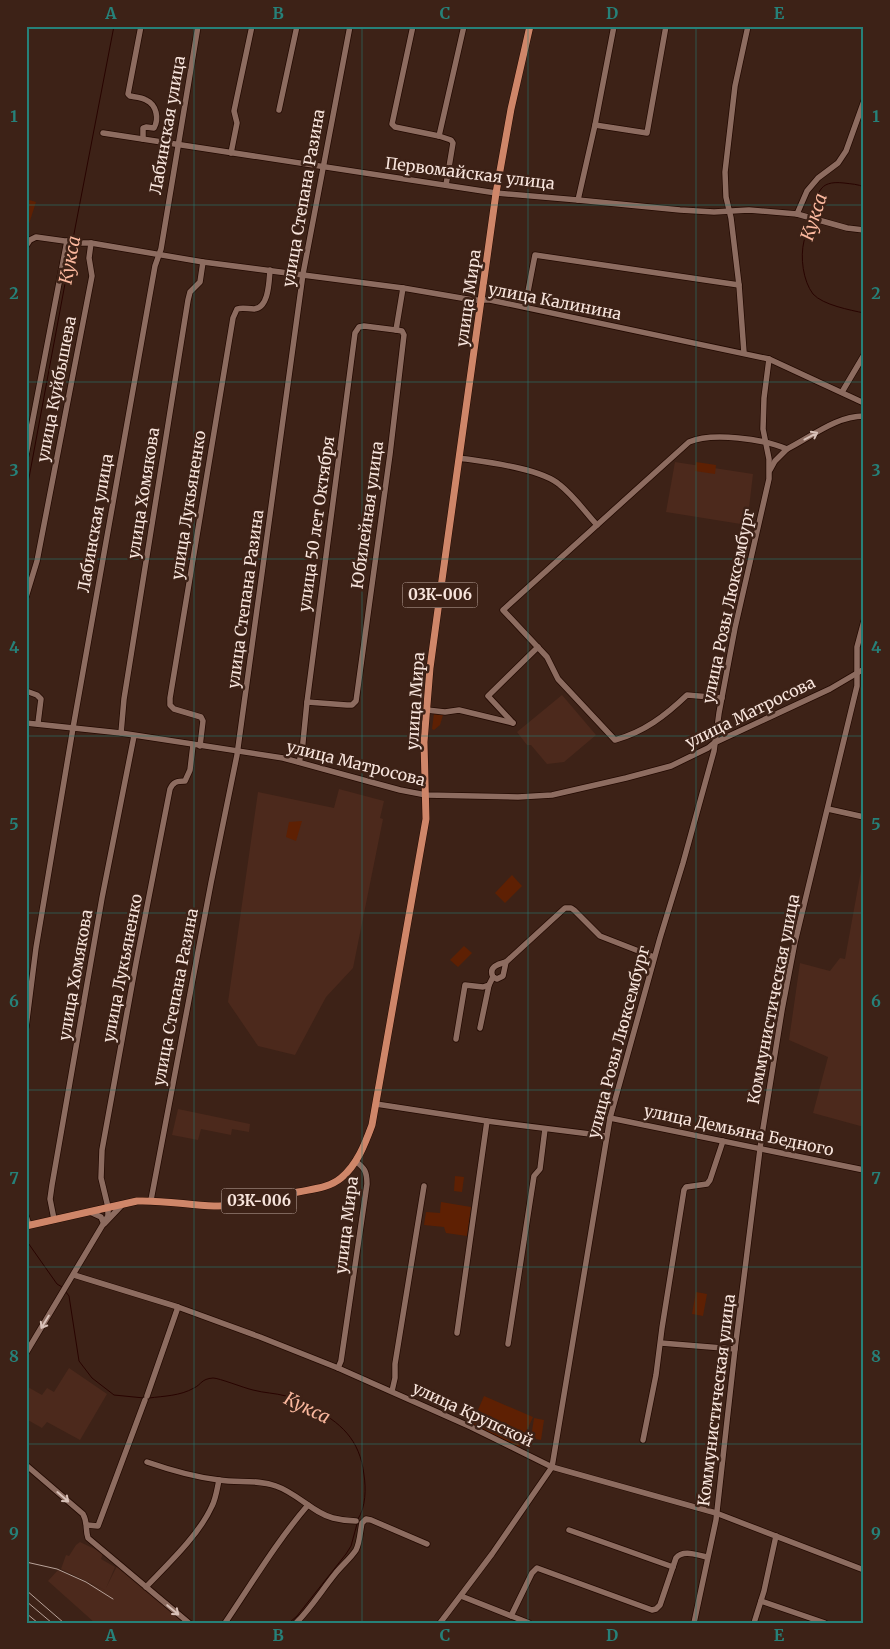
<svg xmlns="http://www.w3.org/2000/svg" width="890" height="1649" font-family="Merriweather,serif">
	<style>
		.built { fill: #4c291c }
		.green { fill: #5e2003 }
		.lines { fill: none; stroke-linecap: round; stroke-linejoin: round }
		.stream { stroke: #280300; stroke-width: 1 }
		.minor-casing { stroke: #230a02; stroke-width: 7 }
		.major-casing { stroke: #230a02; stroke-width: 8 }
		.minor { stroke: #8d6c60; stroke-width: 5.5 }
		.major { stroke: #cf8669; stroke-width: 7 }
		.rail { stroke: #b8a299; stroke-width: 1 }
		.oneway { stroke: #d8c1b8 }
		.grid { fill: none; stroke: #268179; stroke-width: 1; stroke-opacity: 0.55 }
		.labels { text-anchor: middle; stroke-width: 5; stroke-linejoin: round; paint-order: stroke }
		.shield { fill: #3d2217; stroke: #c0aaa2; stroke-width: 1 }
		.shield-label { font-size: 15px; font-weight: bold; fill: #f8e5dd }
		.street-label { font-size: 16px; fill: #f8e5dd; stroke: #3d2217 }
		.water-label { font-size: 18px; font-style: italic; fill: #fbb89e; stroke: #3d2217 }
		.neatline { fill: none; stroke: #268179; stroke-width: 2 }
		.grid-label { font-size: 16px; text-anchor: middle; font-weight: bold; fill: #268179 }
	</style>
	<rect width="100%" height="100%" fill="#3d2217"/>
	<g class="built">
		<polygon points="675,462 753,474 747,525 666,512"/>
		<polygon points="562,695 596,735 564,762 547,764 531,745 527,745 517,732"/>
		<polygon points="339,789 384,801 380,818 383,819 353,968 326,997 295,1055 258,1046 228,1002 258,792 334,808"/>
		<polygon points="864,854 864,1127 813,1113 828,1057 789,1040 800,963 830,971 840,958 845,959"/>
		<polygon points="178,1109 250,1124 249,1132 232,1129 231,1135 201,1129 198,1140 172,1135"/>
		<polygon points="69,1368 107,1394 80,1440 47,1422 42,1428 26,1419 26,1386 42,1395 47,1388 54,1392"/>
		<polygon points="80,1542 103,1553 101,1559 115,1567 106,1588 118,1564 185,1623 95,1623 48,1581 58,1570 105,1590 61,1569 66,1555 69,1556 76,1545"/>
	</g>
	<g class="green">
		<polygon points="26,199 36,202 26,233"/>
		<polygon points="696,462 716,465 715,474 695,471"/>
		<polygon points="434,713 441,713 443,715 440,725 434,730 432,729"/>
		<polygon points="302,821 296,841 286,837 289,822"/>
		<polygon points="512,875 522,886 505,903 495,893"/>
		<polygon points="464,946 472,953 458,967 450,960"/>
		<polygon points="455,1176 464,1177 462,1192 454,1191"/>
		<polygon points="441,1202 471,1207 467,1236 446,1233 444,1227 424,1225 426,1212 440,1213"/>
		<polygon points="696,1292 707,1294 703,1316 692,1314"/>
		<polygon points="484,1396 533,1417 519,1448 472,1424"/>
		<polygon points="534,1418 544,1420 541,1440 531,1438"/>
	</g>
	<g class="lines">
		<g class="stream">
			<path d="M813,216C818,194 817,180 844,183C851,184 858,184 864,187"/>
			<path d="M811,219C809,227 806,234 804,241C800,257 803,281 813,294C823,305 850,310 864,313"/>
			<polyline points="73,239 114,26"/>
			<polyline points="26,494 72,246"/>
			<polyline points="26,1240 57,1284 62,1287"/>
			<polyline points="66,1292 69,1296 79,1361 92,1378 114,1395 144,1398"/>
			<path d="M149,1398C164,1396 180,1396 194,1388C202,1384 201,1379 213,1378C219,1378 244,1388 253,1390C264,1393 275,1393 286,1396C295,1398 303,1403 311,1407C340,1422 360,1439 364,1475C366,1488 366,1507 358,1519"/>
			<polyline points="289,1623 297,1616 346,1554 351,1546 357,1524"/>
			<polyline points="860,1623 864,1620"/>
		</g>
		<defs>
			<g id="minor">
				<path d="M141,26L128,94L130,96C135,97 141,97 146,100C157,105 159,119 154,128L146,127L143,128V139"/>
				<polyline points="413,26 392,124 395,127 439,136 451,140 453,143 446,185"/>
				<polyline points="279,110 297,26"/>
				<polyline points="595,125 647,133 666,26"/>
				<polyline points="103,133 496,193 578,200 680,210 714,212 749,210 797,214 847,228 864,230"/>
				<polyline points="439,136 464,26"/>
				<polyline points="231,153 237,123 234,111 252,26"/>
				<polyline points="578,200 595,125 614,26"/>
				<polyline points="797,214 807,191 818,178 838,163 846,151 864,101"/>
				<polyline points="26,246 30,240 36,237 79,243 91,243 203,262 403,288 473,300 490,300 769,359 864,403"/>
				<polyline points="525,307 535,255 739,285"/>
				<polyline points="744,353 739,285 731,218 726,197 725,172 735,86 748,26"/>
				<polyline points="842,392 864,355"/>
				<polyline points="26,455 67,241"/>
				<path d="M459,458C485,462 541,468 560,485C574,496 585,512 597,525"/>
				<polyline points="770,470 775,461 787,449"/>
				<polyline points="26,597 37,561 92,276 89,258 91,243"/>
				<polyline points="26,691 37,695 41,699 38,723"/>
				<path d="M722,698L687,695C665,716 644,732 615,740L558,679L547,657L503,610L689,442C712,432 764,439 787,449C811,437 836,416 864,416"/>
				<polyline points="307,702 347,705 352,705 356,701 390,454 404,335 402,331 396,330 403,288"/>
				<polyline points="427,710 445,712 459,710 513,723"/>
				<polyline points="26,723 121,733 283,758 400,790 426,795 518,797 552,795 626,778 671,766 708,748 714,743 830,689 864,669"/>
				<polyline points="513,723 488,696 538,647"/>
				<polyline points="121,733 124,699 188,300 190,292 200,282 203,262"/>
				<path d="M200,746L203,721L201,717L174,709L170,705V698L233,318L237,309C243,307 248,309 254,309C269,308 269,281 270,270"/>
				<polyline points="299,762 302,752 307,702 355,333 359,327 364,326 396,330"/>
				<polyline points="828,809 864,817"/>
				<polyline points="493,977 497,979 503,976 506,962"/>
				<polyline points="26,1027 36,948 73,728 155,266 161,249 198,26"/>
				<polyline points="480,1028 489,985"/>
				<path d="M456,1039L465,985L483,987L489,985L493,977C488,967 498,964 506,962L565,908H571L574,910L600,936L654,957"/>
				<polyline points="376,1104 487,1121 606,1136"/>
				<polyline points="610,1118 864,1170"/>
				<polyline points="151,1200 211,883 237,755 303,274 350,26"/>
				<polyline points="90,1212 101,1217 104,1224 122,1205"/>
				<polyline points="26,1216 29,1225"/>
				<polyline points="54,1219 50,1199 52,1185 102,898 134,736"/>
				<polyline points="74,1275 178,1307 260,1337 338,1368 471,1427 552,1467 716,1513 864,1570"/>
				<polyline points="457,1333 487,1121"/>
				<polyline points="661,1343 735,1349"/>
				<polyline points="508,1344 534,1176 540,1169 545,1129"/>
				<path d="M26,1353L108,1216V1207L101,1178L102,1150L136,963L170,789C173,782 177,781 185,781L190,770L193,745"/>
				<path d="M338,1368L341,1361L367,1184C367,1172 365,1168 355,1161"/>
				<polyline points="392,1391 395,1378 395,1364 424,1186"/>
				<polyline points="147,1396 178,1307"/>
				<polyline points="643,1440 656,1375 662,1328 684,1190 686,1187 707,1184 710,1180 723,1141"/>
				<path d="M147,1462C170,1470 194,1477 219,1480C238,1483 258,1479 276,1486C297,1493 313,1513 333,1518C341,1520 349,1521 356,1521"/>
				<path d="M26,1465L83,1514C88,1523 85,1529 88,1538L189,1623"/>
				<polyline points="87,1525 98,1526 145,1400"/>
				<polyline points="569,1530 673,1567"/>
				<path d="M146,1587C168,1564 199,1535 212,1506C216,1498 217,1489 219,1480"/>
				<polyline points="461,1596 529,1623"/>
				<polyline points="761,1601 825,1623"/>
				<path d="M511,1616L532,1573L537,1568L652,1610L656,1609L660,1605L676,1558C683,1549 697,1555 707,1557"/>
				<path d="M225,1623C252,1583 277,1541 308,1505"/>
				<path d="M296,1623C311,1608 322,1590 335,1574C342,1565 350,1559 356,1550C360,1542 360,1532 362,1523L366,1519L371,1520L427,1544"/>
				<polyline points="440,1623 492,1554 552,1467 610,1118 660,938 683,863 714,751 719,713 735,628 769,479 769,459 763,429 764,398 769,359"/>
				<polyline points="694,1623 716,1520 735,1349 761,1141 782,1010 795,942 857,686 857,647 864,621"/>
				<polyline points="754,1623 764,1591 776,1536"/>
			</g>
			<path id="major" d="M26,1226L137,1201C163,1200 188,1205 214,1206C243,1207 270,1198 298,1192C312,1189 329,1188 341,1178C357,1165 365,1144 372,1125L426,819L424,742L430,668L442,580L496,193L511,109L530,26"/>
		</defs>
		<use href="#minor" class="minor-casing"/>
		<use href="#major" class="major-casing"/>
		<use href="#minor" class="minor"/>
		<use href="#major" class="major"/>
		<g class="rail">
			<polyline points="26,1562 57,1569 86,1582 113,1599"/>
			<polyline points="26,1590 64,1623"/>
			<polyline points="26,1601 52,1623"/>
			<polyline points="26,1613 38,1623"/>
		</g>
	</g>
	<defs><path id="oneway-shaft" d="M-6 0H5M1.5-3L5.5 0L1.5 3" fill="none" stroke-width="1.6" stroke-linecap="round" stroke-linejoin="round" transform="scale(1.25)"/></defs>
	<g class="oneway">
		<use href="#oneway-shaft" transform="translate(811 436) rotate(-28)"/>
		<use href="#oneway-shaft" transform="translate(45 1322) rotate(121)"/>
		<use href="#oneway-shaft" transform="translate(63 1497) rotate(41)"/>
		<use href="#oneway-shaft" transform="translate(173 1610) rotate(40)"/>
	</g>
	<path class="grid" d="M194,26V1623M362,26V1623M528,26V1623M696,26V1623M26,205H864M26,382H864M26,559H864M26,736H864M26,913H864M26,1090H864M26,1267H864M26,1444H864"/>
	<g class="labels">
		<g class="shield">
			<rect x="402.5" y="582.5" width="75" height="25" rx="4"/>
			<rect x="221.5" y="1188.5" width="75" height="25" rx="4"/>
		</g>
		<g class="shield-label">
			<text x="440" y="600">03К-006</text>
			<text x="259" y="1206">03К-006</text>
		</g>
		<g class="street-label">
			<text transform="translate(167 125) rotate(-80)" y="6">Лабинская улица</text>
			<text transform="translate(470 173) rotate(7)" y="6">Первомайская улица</text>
			<text transform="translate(303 198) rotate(-80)" y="6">улица Степана Разина</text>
			<text transform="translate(468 298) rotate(-82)" y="6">улица Мира</text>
			<text transform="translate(555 301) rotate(11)" y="6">улица Калинина</text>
			<text transform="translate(56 389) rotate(-79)" y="6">улица Куйбышева</text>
			<text transform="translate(143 493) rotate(-81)" y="6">улица Хомякова</text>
			<text transform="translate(188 505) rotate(-81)" y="6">улица Лукьяненко</text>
			<text transform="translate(367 515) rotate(-82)" y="6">Юбилейная улица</text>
			<text transform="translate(95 523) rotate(-80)" y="6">Лабинская улица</text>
			<text transform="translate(316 524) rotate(-82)" y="6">улица 50 лет Октября</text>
			<text transform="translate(245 599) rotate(-82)" y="6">улица Степана Разина</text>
			<text transform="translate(728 606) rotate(-78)" y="6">улица Розы Люксембург</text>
			<text transform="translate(415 701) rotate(-86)" y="6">улица Мира</text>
			<text transform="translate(750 712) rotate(-26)" y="6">улица Матросова</text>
			<text transform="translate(356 763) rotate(14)" y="6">улица Матросова</text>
			<text transform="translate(122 968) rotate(-79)" y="6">улица Лукьяненко</text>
			<text transform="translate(75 975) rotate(-80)" y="6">улица Хомякова</text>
			<text transform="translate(175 997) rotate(-79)" y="6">улица Степана Разина</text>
			<text transform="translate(773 999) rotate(-79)" y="6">Коммунистическая улица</text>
			<text transform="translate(618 1042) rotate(-75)" y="6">улица Розы Люксембург</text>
			<text transform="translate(739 1130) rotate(12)" y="6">улица Демьяна Бедного</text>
			<text transform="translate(346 1225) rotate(-83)" y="6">улица Мира</text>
			<text transform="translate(716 1400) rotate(-83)" y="6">Коммунистическая улица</text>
			<text transform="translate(473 1414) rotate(25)" y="6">улица Крупской</text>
		</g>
		<g class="water-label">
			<text transform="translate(814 217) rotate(-72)" y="6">Кукса</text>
			<text transform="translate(70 260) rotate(-79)" y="6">Кукса</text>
			<text transform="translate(307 1408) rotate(26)" y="6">Кукса</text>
		</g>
	</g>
	<rect width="890" height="1649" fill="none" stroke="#3d2217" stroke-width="55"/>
	<rect x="28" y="28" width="834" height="1594" class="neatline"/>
	<g class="grid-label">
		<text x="111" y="19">A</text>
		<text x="278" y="19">B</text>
		<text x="445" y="19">C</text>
		<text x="612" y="19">D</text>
		<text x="779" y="19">E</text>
		<text x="14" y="122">1</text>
		<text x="876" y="122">1</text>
		<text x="14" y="299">2</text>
		<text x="876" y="299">2</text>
		<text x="14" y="476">3</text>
		<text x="876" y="476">3</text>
		<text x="14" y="653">4</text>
		<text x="876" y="653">4</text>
		<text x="14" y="830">5</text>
		<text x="876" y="830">5</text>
		<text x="14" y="1007">6</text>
		<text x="876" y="1007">6</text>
		<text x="14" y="1184">7</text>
		<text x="876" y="1184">7</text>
		<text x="14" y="1362">8</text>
		<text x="876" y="1362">8</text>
		<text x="14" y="1539">9</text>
		<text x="876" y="1539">9</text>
		<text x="111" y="1641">A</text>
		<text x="278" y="1641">B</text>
		<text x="445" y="1641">C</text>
		<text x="612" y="1641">D</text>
		<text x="779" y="1641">E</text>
	</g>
</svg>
